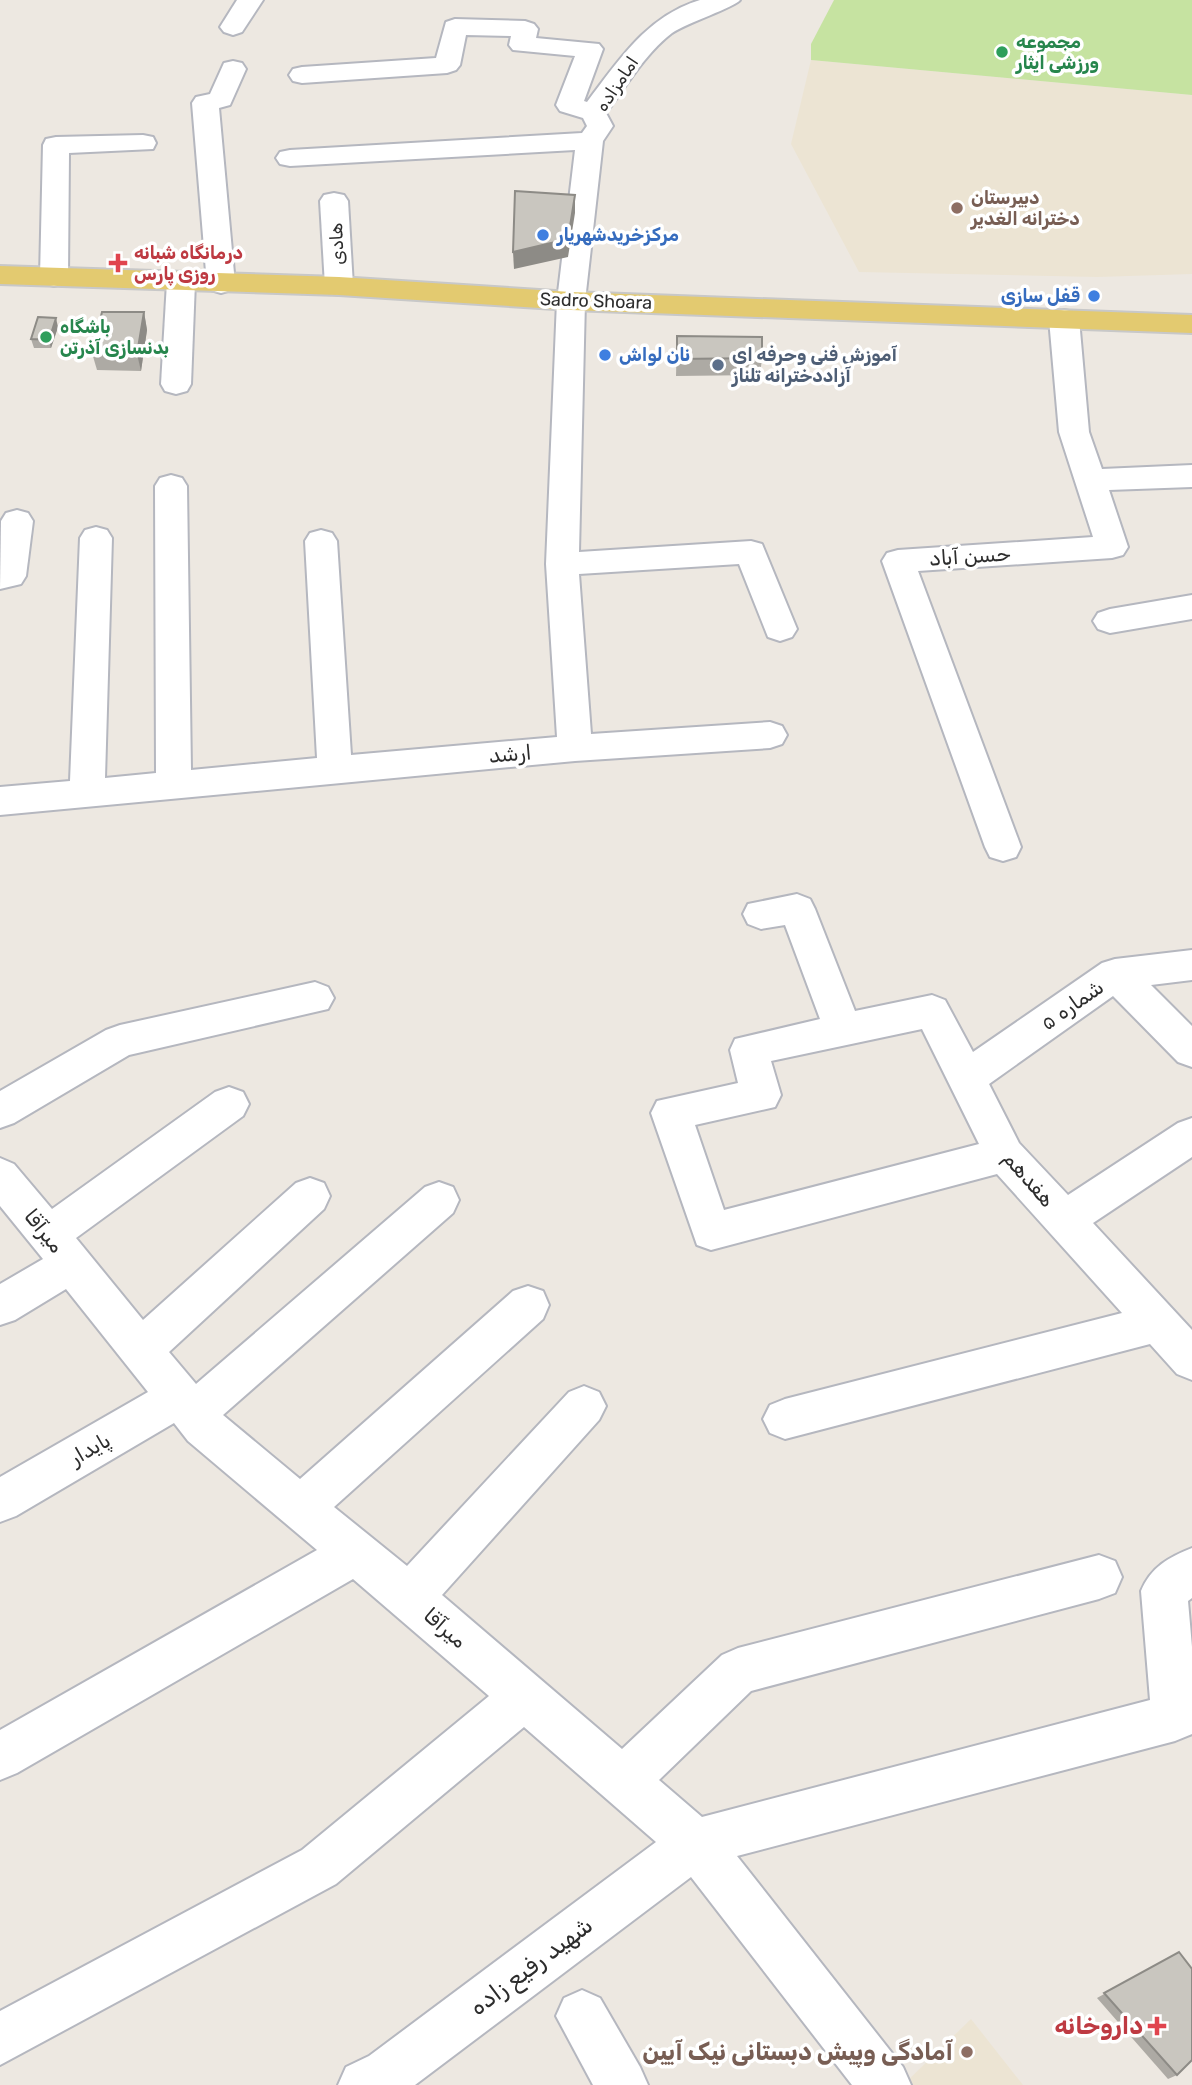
<svg xmlns="http://www.w3.org/2000/svg" width="1192" height="2085" font-family="Rubik,Cairo,sans-serif">
	<style>
		.education { fill: #ece4d3 }
		.pitch { fill: #c6e3a1 }
		.lines { fill: none; stroke-linecap: round; stroke-linejoin: round }
		.minor-casing { stroke: #b5b7bf; stroke-width: 4 }
		.major-casing { stroke: #c8c8c8; stroke-width: 4 }
		.minor { fill: #fff; fill-rule: evenodd }
		.major { fill: #e3ca70; fill-rule: evenodd }
		.wall { fill: #adaaa4 }
		.shaded-wall { fill: #8d8b86 }
		.building { fill: #c9c6bf; stroke: #8d8b86; stroke-width: 2 }
		.leisure-dot { fill: #2e9e5b; stroke: #fff; stroke-width: 2.5 }
		.education-dot { fill: #8d6e63; stroke: #fff; stroke-width: 2.5 }
		.shop-dot { fill: #3f7fe0; stroke: #fff; stroke-width: 2.5 }
		.health-dot { fill: #e0444e; stroke: #fff; stroke-width: 2.5 }
		.service-dot { fill: #5c6f8a; stroke: #fff; stroke-width: 2.5 }
		.labels { text-anchor: middle; stroke-width: 7; stroke-linejoin: round; paint-order: stroke }
		.far-leisure-label { font-size: 18px; font-weight: bold; fill: #27864d; stroke: #fff; text-anchor: start }
		.far-street-label { font-size: 18px; fill: #2d2d2d; stroke: #fff }
		.far-education-label { font-size: 18px; font-weight: bold; fill: #785e54; stroke: #fff; text-anchor: start }
		.far-shop-label { font-size: 18px; font-weight: bold; fill: #366cbe; stroke: #fff; text-anchor: start }
		.far-health-label { font-size: 18px; font-weight: bold; fill: #be3a42; stroke: #fff; text-anchor: start }
		.far-service-label { font-size: 18px; font-weight: bold; fill: #4e5e75; stroke: #fff; text-anchor: start }
		.street-label { font-size: 21px; fill: #2d2d2d; stroke: #fff }
		.near-street-label { font-size: 24px; fill: #2d2d2d; stroke: #fff }
		.near-health-label { font-size: 24px; font-weight: bold; fill: #be3a42; stroke: #fff; text-anchor: end }
		.near-education-label { font-size: 24px; font-weight: bold; fill: #785e54; stroke: #fff; text-anchor: end }
	</style>
	<rect width="100%" height="100%" fill="#ede8e1"/>
	<g class="education">
		<polygon points="811,60 1192,95 1192,274 1097,277 859,272 791,144"/>
		<polygon points="971,2019 1023,2085 903,2085"/>
	</g>
	<polygon class="pitch" points="834,0 1192,0 1192,95 811,60 811,44"/>
	<g class="lines">
		<defs>
			<g id="minor">
				<polygon points="237,0 263,0 242,32 233,35 224,32 220,27"/>
				<path d="M700,0H740C735,7 687,23 672,33C645,54 626,86 606,113L613,126L603,141L585,301L579,552L751,541L762,544L797,629L792,637L780,641L768,637L739,564L579,574L591,734L770,722L782,726L787,735L782,744L770,748L575,761L0,815V787L70,781L80,538L85,530L96,527L107,530L112,538L105,778L156,773L155,486L160,478L171,475L182,478L187,486L191,770L317,758L305,541L310,533L321,530L332,533L337,541L351,755L557,737L546,564L557,301L575,150L290,166L280,164L276,158L280,152L290,150L582,133L587,126L583,118L560,111L556,105L575,56L513,50L509,45L511,36L466,35L460,65L456,70L447,73L302,83L293,81L289,75L293,69L302,67L436,58L446,22L455,19L525,21L534,24L538,29L536,38L599,44L603,49L584,101L587,102C619,60 647,16 700,0Z"/>
				<polygon points="233,61 242,63 246,69 230,105 219,108 235,284 231,290 221,293 211,290 207,284 192,103 196,97 210,94 224,63"/>
				<polygon points="143,135 153,137 156,143 153,149 69,153 68,277 64,283 54,286 44,283 40,277 43,145 46,139 56,137"/>
				<polygon points="334,193 344,195 348,201 353,286 349,292 339,295 329,292 325,286 320,201 324,195"/>
				<polygon points="181,273 191,276 195,282 191,384 187,391 176,394 165,391 161,384 167,282 171,276"/>
				<polygon points="1064,310 1074,312 1079,319 1089,432 1102,469 1192,465 1192,487 1109,490 1128,547 1123,555 1112,558 918,571 1021,847 1016,857 1003,861 990,857 985,847 882,561 887,553 898,550 1093,537 1059,432 1049,319 1054,312"/>
				<polygon points="17,510 28,513 33,521 26,576 21,584 0,589 1,521 6,513"/>
				<polygon points="1192,595 1192,619 1110,633 1098,629 1093,621 1098,613 1110,609"/>
				<path d="M797,894L810,899L815,909L855,1011L932,995L945,1000L973,1052L1102,963L1115,959L1192,950V980L1151,985L1192,1026V1067L1178,1062L1113,996L989,1084L1019,1143L1068,1195L1178,1123L1192,1118V1157L1093,1223L1192,1330V1380L1177,1374L1150,1344L785,1439L770,1433L763,1419L770,1405L785,1399L1122,1313L997,1174L711,1250L697,1245L651,1113L657,1101L738,1083L730,1050L735,1039L820,1019L785,925L761,929L748,924L743,914L748,904ZM922,1029L979,1144L724,1210L695,1125L775,1107L781,1095L771,1061Z"/>
				<polygon points="315,982 328,987 334,998 328,1009 129,1055 14,1123 0,1128 0,1091 106,1030 120,1025"/>
				<path d="M229,1087L243,1092L249,1104L243,1116L76,1238L143,1320L296,1183L310,1178L324,1183L330,1196L324,1209L169,1352L196,1384L425,1187L439,1182L453,1187L459,1200L453,1213L223,1415L300,1479L513,1291L528,1286L543,1291L549,1305L543,1319L334,1507L407,1566L569,1392L584,1386L599,1392L606,1406L599,1420L442,1595L622,1749L722,1655L738,1648L1099,1555L1115,1561L1122,1577L1115,1593L1099,1599L751,1691L659,1780L702,1817L1150,1700L1141,1591C1151,1567 1169,1557 1192,1548V1598L1188,1601L1192,1647V1734L1175,1741L737,1856L903,2067L911,2085H852L691,1877L415,2085H338L346,2067L369,2056L656,1842L524,1727L336,1884L0,2065V2011L302,1850L489,1696L353,1579L17,1773L0,1780V1730L317,1550L188,1441L174,1423L16,1516L0,1522V1477L148,1392L66,1289L15,1320L0,1325V1284L43,1259L0,1206V1158L14,1164L52,1209L215,1092Z"/>
				<polygon points="582,1990 600,1998 640,2067 648,2085 593,2085 556,2016 564,1998"/>
			</g>
			<polygon id="major" points="0,266 339,277 571,292 1192,315 1192,333 571,310 339,295 0,284"/>
		</defs>
		<use href="#minor" class="minor-casing"/>
		<use href="#major" class="major-casing"/>
		<use href="#minor" class="minor"/>
		<use href="#major" class="major"/>
	</g>
	<g class="wall">
		<polygon points="144,312 147,330 141,371 97,370 92,353"/>
		<polygon points="58,327 51,348 34,348 31,339"/>
		<polygon points="677,336 762,358 760,375 676,376"/>
		<polygon points="1179,1952 1177,2075 1168,2079 1097,1998"/>
	</g>
	<g class="shaded-wall">
		<polygon points="575,195 575,213 568,257 514,269 513,252"/>
		<polygon points="144,312 147,330 141,371 137,354"/>
		<polygon points="56,318 58,327 51,348 49,340"/>
	</g>
	<g class="building">
		<polygon points="515,191 575,195 568,239 513,252"/>
		<polygon points="102,312 144,312 137,354 92,353"/>
		<polygon points="38,317 56,318 49,340 31,339"/>
		<polygon points="677,336 762,337 762,358 677,359"/>
		<polygon points="1179,1952 1192,1969 1192,2060 1177,2075 1104,1993"/>
	</g>
	<g class="leisure-dot">
		<circle cx="1002" cy="52" r="7"/>
		<circle cx="46" cy="337" r="7"/>
	</g>
	<g class="education-dot">
		<circle cx="957" cy="208" r="7"/>
		<circle cx="967" cy="2052" r="7"/>
	</g>
	<g class="shop-dot">
		<circle cx="543" cy="235" r="7"/>
		<circle cx="1094" cy="296" r="7"/>
		<circle cx="605" cy="355" r="7"/>
	</g>
	<g class="health-dot">
		<path d="M114.5 252.5h7v7h7v7h-7v7h-7v-7h-7v-7h7z"/>
		<path d="M1153.5 2015.5h7v7h7v7h-7v7h-7v-7h-7v-7h7z"/>
	</g>
	<circle class="service-dot" cx="718" cy="365" r="7"/>
	<g class="labels">
		<g class="far-leisure-label">
			<text x="1016" y="48">مجموعه<tspan x="1016" dy="21">ورزشی ایثار</tspan></text>
			<text x="60" y="333">باشگاه<tspan x="60" dy="21">بدنسازی آذرتن</tspan></text>
		</g>
		<g class="far-street-label">
			<text transform="translate(617 84) rotate(-56)" y="6">امامزاده</text>
			<text transform="translate(337 244) rotate(-93)" y="6">هادی</text>
			<text transform="translate(596 301) rotate(2)" y="6">Sadro Shoara</text>
		</g>
		<g class="far-education-label">
			<text x="971" y="204">دبیرستان<tspan x="971" dy="21">دخترانه الغدیر</tspan></text>
		</g>
		<g class="far-shop-label">
			<text x="557" y="241">مرکزخریدشهریار</text>
			<text x="1080" y="302" text-anchor="end">قفل سازی</text>
			<text x="619" y="361">نان لواش</text>
		</g>
		<g class="far-health-label">
			<text x="134" y="259">درمانگاه شبانه<tspan x="134" dy="21">روزی پارس</tspan></text>
		</g>
		<g class="far-service-label">
			<text x="732" y="361">آموزش فنی وحرفه ای<tspan x="732" dy="21">آزاددخترانه تلناز</tspan></text>
		</g>
		<g class="street-label">
			<text transform="translate(970 556) rotate(-4)" y="7">حسن آباد</text>
			<text transform="translate(510 754) rotate(-5)" y="7">ارشد</text>
			<text transform="translate(1072 1005) rotate(-35)" y="7">شماره ۵</text>
			<text transform="translate(1029 1179) rotate(49)" y="7">هفدهم</text>
			<text transform="translate(44 1231) rotate(51)" y="7">میرآقا</text>
			<text transform="translate(90 1449) rotate(-30)" y="7">پایدار</text>
			<text transform="translate(445 1628) rotate(41)" y="7">میرآقا</text>
		</g>
		<g class="near-street-label">
			<text transform="translate(531 1966) rotate(-37)" y="8">شهید رفیع زاده</text>
		</g>
		<g class="near-health-label">
			<text x="1143" y="2034">داروخانه</text>
		</g>
		<g class="near-education-label">
			<text x="953" y="2060">آمادگی وپیش دبستانی نیک آیین</text>
		</g>
	</g>
</svg>
